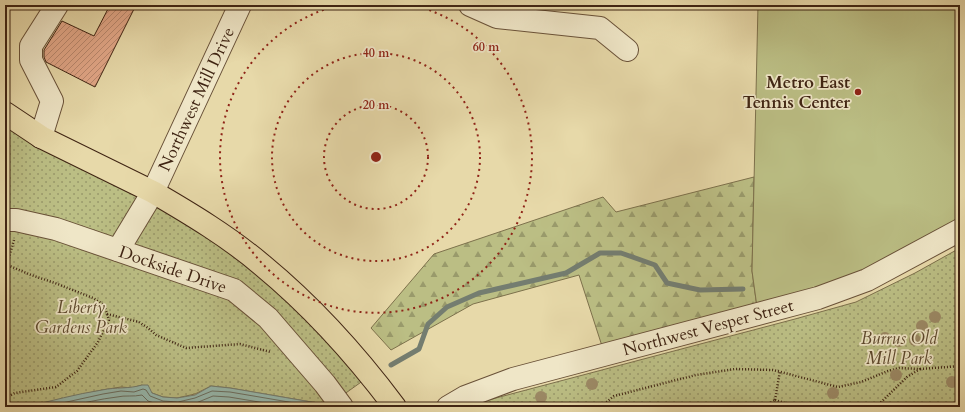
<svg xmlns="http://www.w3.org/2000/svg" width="965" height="412" font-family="Cardo,serif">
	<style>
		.green { fill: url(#green-dots); stroke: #7d714c }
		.forest { fill: url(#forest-firs); stroke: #7d714c }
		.pitch { fill: #bbbe84; stroke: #7d714c }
		.water { fill: #97b9ae; stroke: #747d70 }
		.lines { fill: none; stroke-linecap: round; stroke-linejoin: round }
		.shore { stroke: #6b6e60; stroke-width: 1 }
		.stream { stroke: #747d70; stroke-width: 5 }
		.building { fill: url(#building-hatch); stroke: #3f2413 }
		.minor-casing { stroke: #695138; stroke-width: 24 }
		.major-casing { stroke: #3f2413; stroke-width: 24 }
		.path { stroke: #3f2413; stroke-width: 2.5; stroke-dasharray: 1 2; stroke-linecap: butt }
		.minor { stroke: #efe6c7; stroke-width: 22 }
		.major { stroke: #e7d9a9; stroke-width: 22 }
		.tree { fill: #9c8a66 }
		.ring { fill: none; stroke: #8f2418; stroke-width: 2; stroke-dasharray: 2 4 }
		.poi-dot { fill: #8f2418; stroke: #efe6c7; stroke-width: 1.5 }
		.labels { text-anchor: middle; stroke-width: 3.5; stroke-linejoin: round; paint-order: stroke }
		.poi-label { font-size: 17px; font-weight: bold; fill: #3f2413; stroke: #efe6c7; text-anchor: end }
		.street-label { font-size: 17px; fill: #3f2413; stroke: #efe6c7 }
		.park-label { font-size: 17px; font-style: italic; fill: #5e4a2f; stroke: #efe6c7 }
		.centre { fill: #8f2418; stroke: #efe6c7; stroke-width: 2 }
		.ring-label { font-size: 12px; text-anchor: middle; font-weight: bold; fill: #8f2418; stroke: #efe6c7; stroke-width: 3.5; stroke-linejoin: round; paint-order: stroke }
	</style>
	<defs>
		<pattern id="green-dots" width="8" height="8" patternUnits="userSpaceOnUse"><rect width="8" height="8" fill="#bbbe84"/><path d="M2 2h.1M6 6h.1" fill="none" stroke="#999a6b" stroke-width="1.8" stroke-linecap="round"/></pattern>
		<pattern id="forest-firs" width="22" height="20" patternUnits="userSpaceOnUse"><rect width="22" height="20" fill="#bbbe84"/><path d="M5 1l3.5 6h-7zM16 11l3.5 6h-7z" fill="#999a6b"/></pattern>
		<pattern id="building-hatch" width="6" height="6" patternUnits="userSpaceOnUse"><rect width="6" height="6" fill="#e2a788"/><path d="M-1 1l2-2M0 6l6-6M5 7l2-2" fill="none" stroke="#b9886e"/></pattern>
	</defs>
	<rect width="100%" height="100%" fill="#e7d9a9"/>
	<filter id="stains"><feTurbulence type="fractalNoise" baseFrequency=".005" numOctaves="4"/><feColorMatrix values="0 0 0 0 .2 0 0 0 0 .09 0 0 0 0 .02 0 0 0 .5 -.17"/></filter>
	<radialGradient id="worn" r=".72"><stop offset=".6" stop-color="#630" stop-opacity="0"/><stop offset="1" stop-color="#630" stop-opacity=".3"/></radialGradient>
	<g class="green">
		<polygon points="5,109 204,223 371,375 329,405 230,388 211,386 195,394 177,398 163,397 152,393 142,385 133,388 121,387 102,390 25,407 5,407"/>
		<polygon points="960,248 960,407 468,407 477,403 795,319 856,302 915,273"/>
	</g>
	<polygon class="forest" points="754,177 752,271 757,307 602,346 579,275 473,304 391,350 371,328 434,254 603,197 616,212"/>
	<path class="pitch" d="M758,5H875L960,7V218C917,248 868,271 819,290C799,298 777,301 757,307L752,271Z"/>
	<path class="water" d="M142,385H148L152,393L163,397L177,398L195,395L211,386L230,388L329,405L330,407H25C51,401 76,394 102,390C116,387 129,389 142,385Z"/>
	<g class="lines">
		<g class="shore">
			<polyline points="44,407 103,394 121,391 134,392 143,389 146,390 150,396 163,401 178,402 195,398 212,391 230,392 318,407"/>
			<path d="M66,407C83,403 100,399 117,397C125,395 133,397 142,395L148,401L163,406L178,407L196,403L213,396L229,397L289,407"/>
			<polyline points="93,407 121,402 139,402 148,407"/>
			<polyline points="203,407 214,402 228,403 254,407"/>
		</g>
		<polyline class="stream" points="391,365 419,349 428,324 447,307 479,293 566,273 600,253 621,253 655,265 667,283 700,290 743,289"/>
	</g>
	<polygon class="building" points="110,5 136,5 95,87 46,62 44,57 44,50 62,21 94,36"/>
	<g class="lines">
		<defs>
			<g id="minor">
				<polyline points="470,5 497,17 600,28 627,50"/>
				<polyline points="41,137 52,101 31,60 31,46 57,5"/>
				<polyline points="5,220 16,220 56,229 234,290 268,318 325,384 342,407"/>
				<polyline points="118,250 153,192 240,5"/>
				<polyline points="448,407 465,397 513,379 818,298 867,280 960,230"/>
			</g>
			<path id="major" d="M5,113L41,137L153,192C191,214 229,237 262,265C313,307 356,355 395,407"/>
		</defs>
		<use href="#minor" class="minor-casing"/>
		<use href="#major" class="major-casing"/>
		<g class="path">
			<polyline points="5,264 31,275 55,283 93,298 104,305 109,320 98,342 77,371 56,387 15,393 5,398"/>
			<polyline points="7,264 14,240"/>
			<polyline points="107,314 139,322 148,328 156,335 186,348 240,344 271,352"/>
			<polyline points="920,369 960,366"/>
			<polyline points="775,400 780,371"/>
			<polyline points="775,400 788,404 789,407"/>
			<polyline points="604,404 614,396 696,375 735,369 773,370 838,387 861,382 888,371 899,368 920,369 907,377 876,407"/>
			<polyline points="599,407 604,404 605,407"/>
			<polyline points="763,407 775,400"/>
		</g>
		<use href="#minor" class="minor"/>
		<use href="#major" class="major"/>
	</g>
	<g class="tree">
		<circle cx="935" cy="317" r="6"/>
		<circle cx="922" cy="326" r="6"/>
		<circle cx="885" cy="338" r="6"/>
		<circle cx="915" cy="340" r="6"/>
		<circle cx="899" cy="341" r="6"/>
		<circle cx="896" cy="375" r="6"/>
		<circle cx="952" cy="382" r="6"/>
		<circle cx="592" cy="384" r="6"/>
		<circle cx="833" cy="393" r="6"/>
		<circle cx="541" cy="397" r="6"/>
	</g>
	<g class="ring">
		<circle cx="376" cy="157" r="52"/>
		<circle cx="376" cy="157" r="104"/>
		<path d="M412 5A156 156 0 1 1 340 5"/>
	</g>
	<circle class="poi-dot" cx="858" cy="92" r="4"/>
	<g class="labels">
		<g class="poi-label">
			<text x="850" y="88">Metro East<tspan x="850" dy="20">Tennis Center</tspan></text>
		</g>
		<g class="street-label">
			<text transform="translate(196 99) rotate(-65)" y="6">Northwest Mill Drive</text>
			<text transform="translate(173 269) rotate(19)" y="6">Dockside Drive</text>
			<text transform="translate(708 327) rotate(-15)" y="6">Northwest Vesper Street</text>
		</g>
		<g class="park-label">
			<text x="81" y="313">Liberty<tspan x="81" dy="20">Gardens Park</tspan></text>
			<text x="899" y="344">Burrus Old<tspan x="899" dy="20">Mill Park</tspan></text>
		</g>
	</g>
	<circle cx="376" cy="157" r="6" class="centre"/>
	<g class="ring-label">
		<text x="486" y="51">60 m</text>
		<text x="376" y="57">40 m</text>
		<text x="376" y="109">20 m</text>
	</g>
	<rect width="965" height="412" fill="none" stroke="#e7d9a9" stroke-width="20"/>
	<rect x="6" y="6" width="953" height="400" fill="none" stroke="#3f2413" stroke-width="2"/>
	<rect x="10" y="10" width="945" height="392" fill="none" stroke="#3f2413"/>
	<rect width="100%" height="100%" filter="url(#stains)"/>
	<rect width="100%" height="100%" fill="url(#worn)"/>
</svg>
